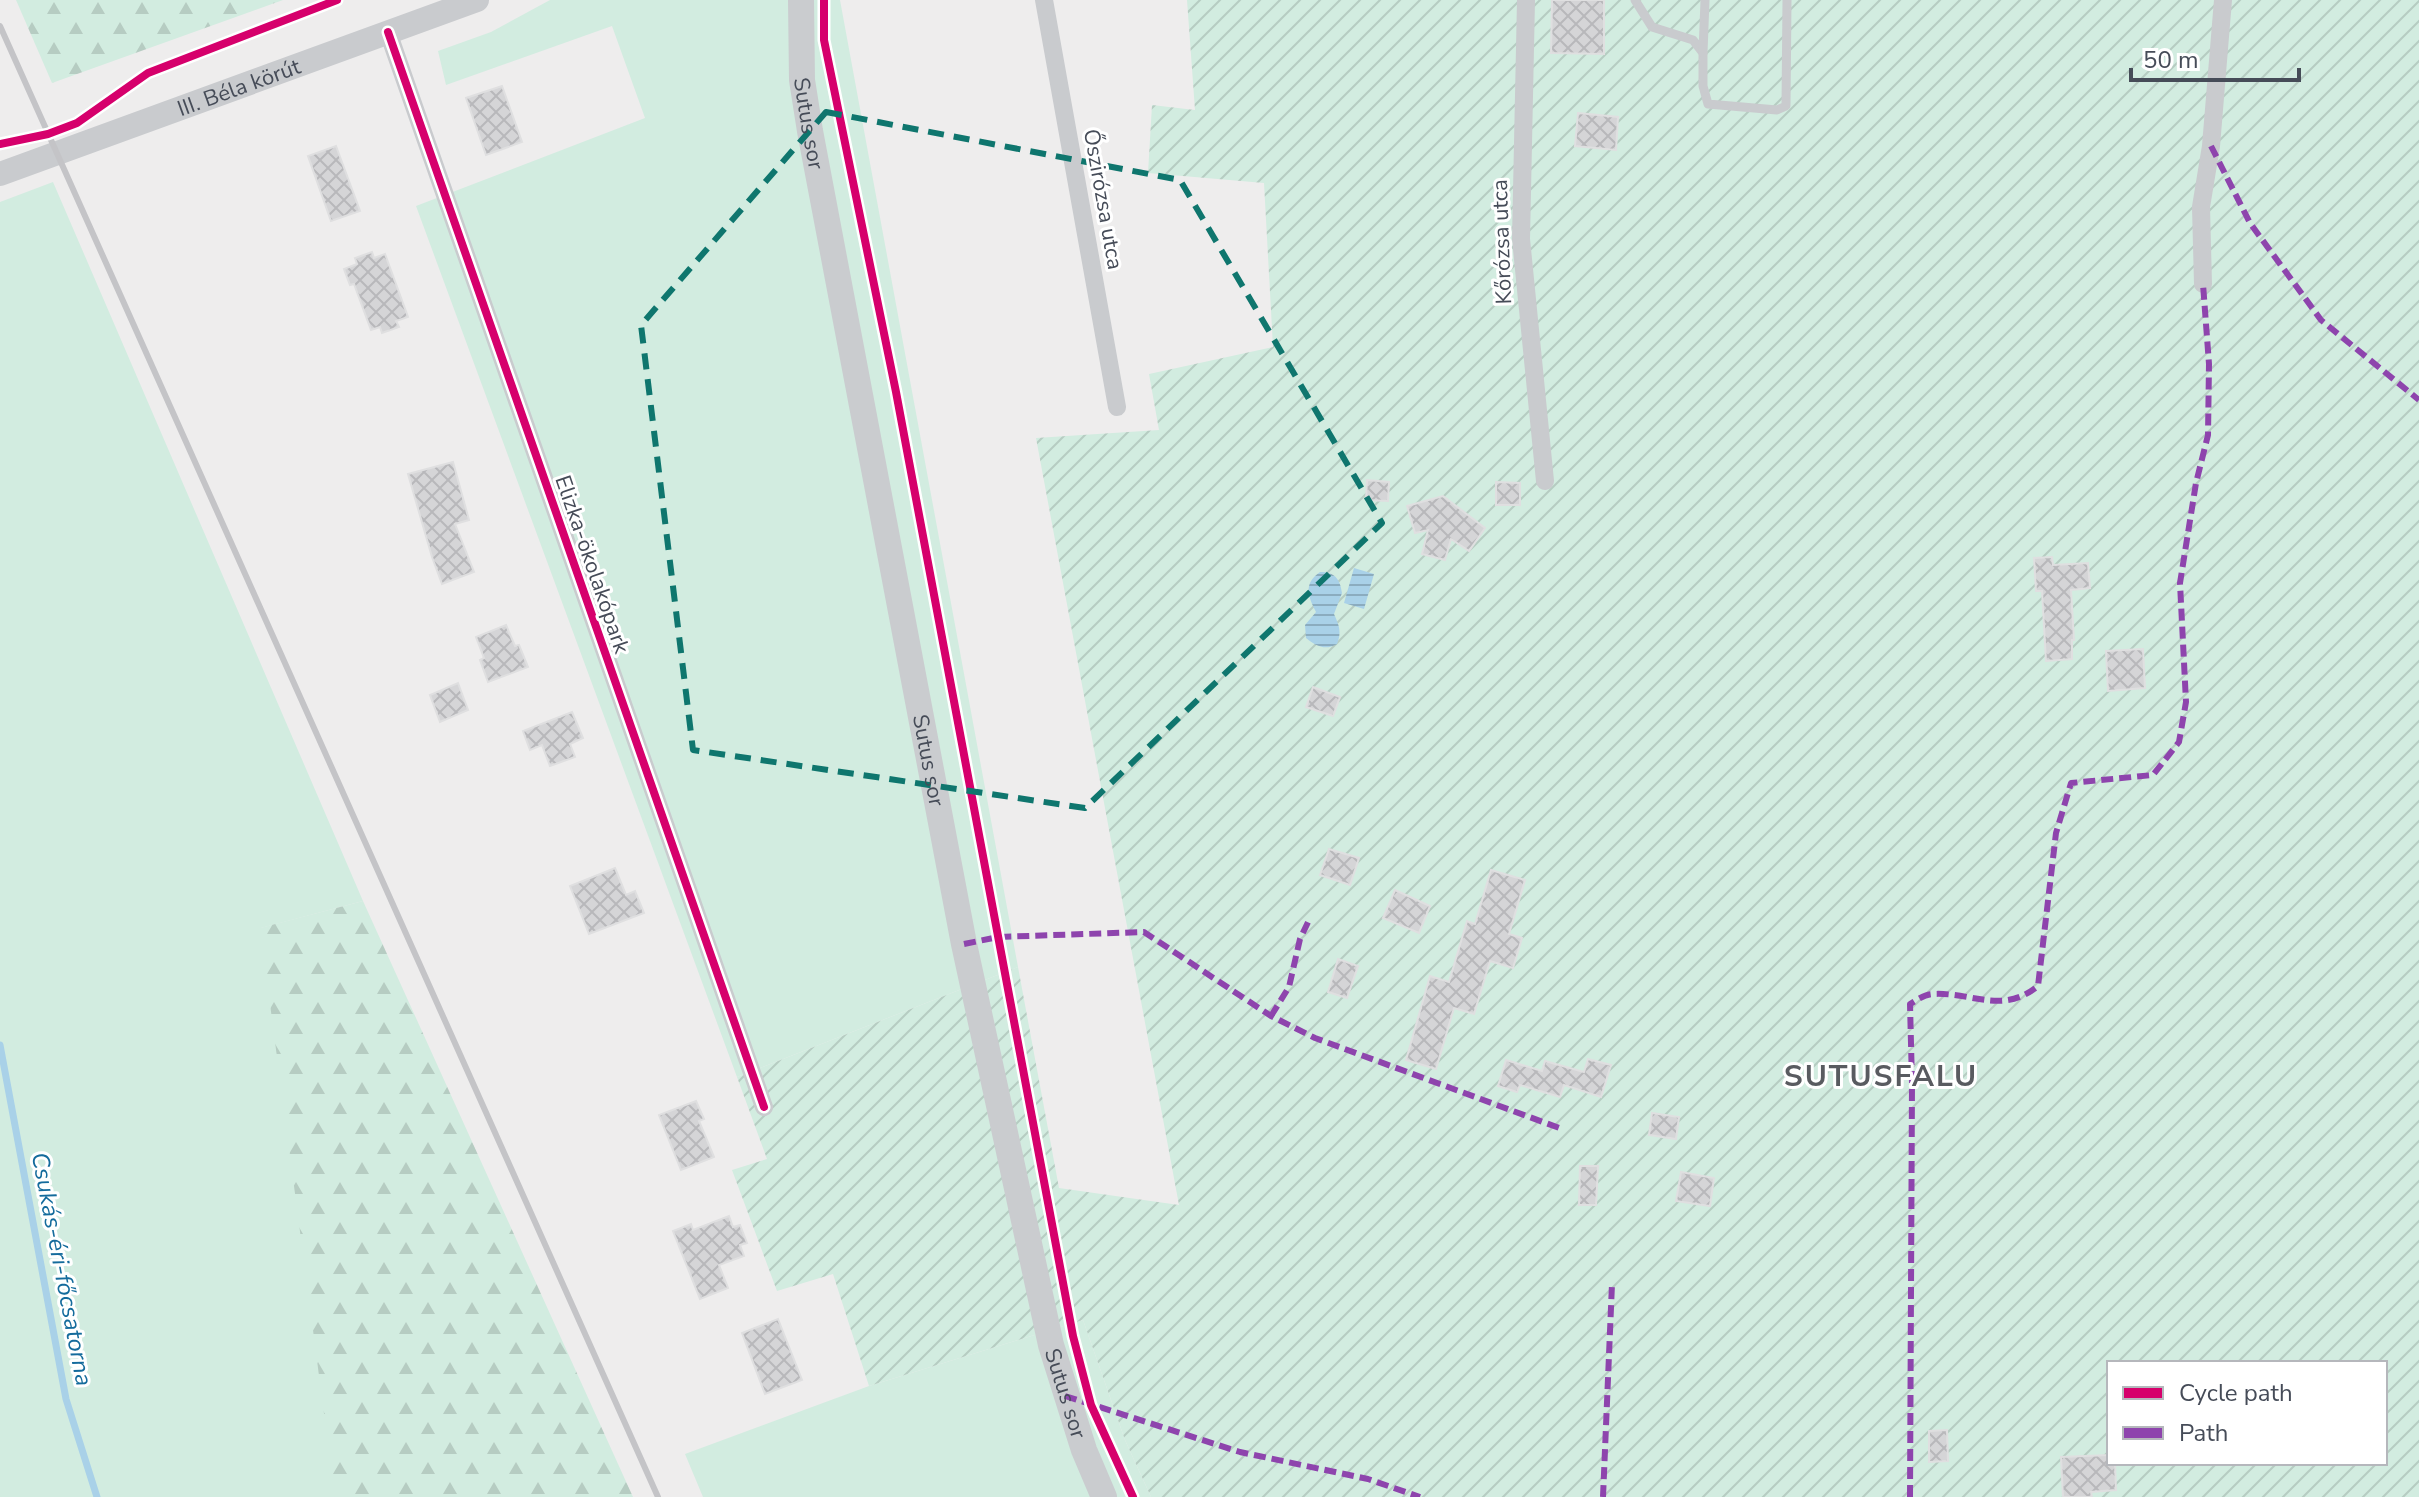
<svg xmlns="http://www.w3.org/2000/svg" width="2419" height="1497" font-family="'Nunito Sans',sans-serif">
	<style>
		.grass { fill: #d2ece0 }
		.forest { fill: url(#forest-firs) }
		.garden { fill: url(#garden-furrows); fill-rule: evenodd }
		.water { fill: url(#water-rules) }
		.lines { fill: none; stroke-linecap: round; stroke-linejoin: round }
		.stream { stroke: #a9d1e8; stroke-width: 7 }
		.building { fill: url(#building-cross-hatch); stroke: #dfdfe0; stroke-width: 2 }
		.service { stroke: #c9cbce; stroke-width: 9 }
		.minor { stroke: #c9cbce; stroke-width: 18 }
		.tertiary { stroke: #c9cbce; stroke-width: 24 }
		.secondary { stroke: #cacccf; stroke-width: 26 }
		.rail { stroke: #c4c4c7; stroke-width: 6 }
		.quiet { stroke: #8e44ad; stroke-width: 6; stroke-dasharray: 12 6; stroke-linecap: butt }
		.cycleway-casing { stroke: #fff; stroke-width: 13 }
		.cycleway { stroke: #d6006c; stroke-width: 8 }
		.marked { fill: none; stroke: #0f766e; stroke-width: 6; stroke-dasharray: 16 10; stroke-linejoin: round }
		.labels { text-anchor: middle; stroke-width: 6; stroke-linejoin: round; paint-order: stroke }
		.street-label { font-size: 22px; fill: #464c58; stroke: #fff }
		.water-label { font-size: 24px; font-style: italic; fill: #146b9c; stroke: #fff }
		.district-label { font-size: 30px; font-weight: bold; letter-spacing: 2px; fill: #595b60; stroke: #fff }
	</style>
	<defs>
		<pattern id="forest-firs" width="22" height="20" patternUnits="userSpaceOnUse" patternTransform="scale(2)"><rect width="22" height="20" fill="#d2ece0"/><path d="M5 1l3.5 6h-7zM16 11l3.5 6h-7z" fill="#b6ccc2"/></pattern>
		<pattern id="garden-furrows" width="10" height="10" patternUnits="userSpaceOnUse" patternTransform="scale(2)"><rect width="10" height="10" fill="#d2ece0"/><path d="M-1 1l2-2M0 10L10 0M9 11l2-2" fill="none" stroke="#b6ccc2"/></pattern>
		<pattern id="water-rules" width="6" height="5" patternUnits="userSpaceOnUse" patternTransform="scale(2)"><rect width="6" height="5" fill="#a9d1e8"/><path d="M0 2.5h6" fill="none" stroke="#8bacbf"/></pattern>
		<pattern id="building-cross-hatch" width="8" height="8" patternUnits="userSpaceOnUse" patternTransform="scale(2)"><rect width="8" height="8" fill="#d5d5d7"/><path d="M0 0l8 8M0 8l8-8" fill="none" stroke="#b8b8bb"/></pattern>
	</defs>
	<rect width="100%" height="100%" fill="#eeeded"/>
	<g class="grass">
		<polygon points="550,0 840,0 1018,967 737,1077 416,206 645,118 612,26 446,85 438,51 491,32"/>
		<polygon points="53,182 363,901 261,928 342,1497 0,1497 0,202"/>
		<polygon points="1083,1320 1125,1440 1151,1497 703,1497 685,1454 869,1386"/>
	</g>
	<g class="forest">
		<polygon points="16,0 283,0 52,83"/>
		<polygon points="363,901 633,1497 335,1497 260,928"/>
	</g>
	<path class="garden" d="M1187,0H2419V1497H1151L1125,1440L1083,1320L869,1386L833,1274L777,1291L732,1170L767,1159L737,1077L1018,967L1059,1188L1179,1205L1036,438L1159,430L1149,374L1273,347L1264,183L1148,173L1152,105L1195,110ZM2109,1363H2385V1463H2109Z"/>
	<g class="water">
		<polygon points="1354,568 1374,574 1364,609 1344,603"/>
		<path d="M1320,572C1335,572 1340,579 1342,593L1334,614C1339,625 1342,632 1337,644C1325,651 1316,646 1306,638L1305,625L1316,612C1308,596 1303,584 1320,572Z"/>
	</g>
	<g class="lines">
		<polyline class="stream" points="0,1045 66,1399 97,1497"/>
	</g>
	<g class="building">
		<polygon points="1552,0 1604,0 1604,54 1551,53"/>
		<polygon points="502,86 522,142 486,155 466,98"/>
		<polygon points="1578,113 1618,117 1616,150 1575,146"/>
		<polygon points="336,146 360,211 331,221 308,156"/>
		<polygon points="372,252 374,258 385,254 408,317 396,321 399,327 382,333 380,327 371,330 354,284 350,285 344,269 357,264 355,258"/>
		<polygon points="453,462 469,520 455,524 474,572 442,584 432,557 408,474"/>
		<polygon points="1367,480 1389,482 1388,501 1366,500"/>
		<polygon points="1496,482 1520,483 1520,505 1496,505"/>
		<polygon points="1443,496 1485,528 1469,551 1451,539 1445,560 1422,554 1428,530 1415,533 1407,506"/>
		<polygon points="2052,557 2053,565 2088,563 2090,588 2071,590 2074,640 2072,640 2072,659 2046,661 2042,591 2036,591 2034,558"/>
		<polygon points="506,625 515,646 519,645 528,667 488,682 480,660 484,658 476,637"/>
		<polygon points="2143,649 2145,688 2108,691 2106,651"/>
		<polygon points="458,683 468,710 440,722 430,695"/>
		<polygon points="1313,687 1340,697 1333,716 1306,707"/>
		<polygon points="572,712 583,738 570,744 575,757 550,766 542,745 530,750 523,731"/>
		<polygon points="1329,849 1359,858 1350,885 1320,875"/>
		<polygon points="615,868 626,895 635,891 644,913 589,934 570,886"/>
		<polygon points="1491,870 1525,880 1509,934 1522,938 1513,968 1490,961 1474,1014 1454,1008 1436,1069 1406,1060 1430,976 1449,982 1467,921 1475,924"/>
		<polygon points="1395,890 1430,906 1419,933 1383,918"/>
		<polygon points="1338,959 1358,966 1347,998 1328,992"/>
		<polygon points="1588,1059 1611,1065 1601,1097 1564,1085 1560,1097 1520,1085 1517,1092 1498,1086 1506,1060 1542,1071 1545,1061 1584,1072"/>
		<polygon points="696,1101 704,1119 699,1121 714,1157 681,1170 659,1115"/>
		<polygon points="1652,1113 1679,1117 1676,1139 1649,1135"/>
		<polygon points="1580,1166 1598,1166 1596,1205 1579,1205"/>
		<polygon points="1681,1172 1714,1178 1710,1206 1676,1201"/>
		<polygon points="729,1216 733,1227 740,1225 747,1243 740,1245 744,1256 719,1265 728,1288 700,1299 673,1231 691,1224 693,1230"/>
		<polygon points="778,1319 802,1380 765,1394 742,1333"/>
		<polygon points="1947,1430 1948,1461 1929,1462 1929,1431"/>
		<polygon points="2109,1455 2109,1463 2115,1463 2116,1490 2091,1492 2092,1497 2063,1497 2061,1457"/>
	</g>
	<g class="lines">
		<g class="service">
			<polyline points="1635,0 1652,27 1693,40 1703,53 1703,86 1708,104 1777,110 1786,106 1787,0"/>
			<polyline points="1703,53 1705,0"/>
		</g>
		<g class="minor">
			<polyline points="1044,0 1117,407"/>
			<polyline points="1526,0 1521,239 1545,481"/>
			<polyline points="388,32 764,1107"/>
			<polyline points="2203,284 2201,207 2211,146 2223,0"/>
		</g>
		<path class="tertiary" id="s1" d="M0,174L477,0"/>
		<path class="secondary" id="s2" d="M801,0L802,80L810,131L964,944L1051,1345L1084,1450L1104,1497"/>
		<polyline class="rail" points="0,26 658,1497"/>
		<g class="quiet">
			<polyline points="2211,146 2250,223 2321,320 2419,400"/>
			<polyline points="964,944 998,937 1144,932 1271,1016 1315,1038 1562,1129"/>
			<polyline points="1271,1016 1289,987 1300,939 1309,920"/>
			<polyline points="1065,1396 1240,1452 1368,1479 1420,1497"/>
			<polyline points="1603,1497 1612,1284"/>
			<path d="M1910,1497L1912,1083L1910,1004C1917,1000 1925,994 1933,994C1973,992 2002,1015 2038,986L2056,833L2071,783L2153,775L2179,742L2186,702L2180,583L2196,483L2208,435L2209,364L2203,284"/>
		</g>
		<defs>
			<g id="cycleway">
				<polyline points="824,0 824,40 896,392 1073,1336 1091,1405 1133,1497"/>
				<polyline points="388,32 764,1107"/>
				<polyline points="0,144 48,134 77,123 148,73 337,0"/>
			</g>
		</defs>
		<use href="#cycleway" class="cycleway-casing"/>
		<use href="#cycleway" class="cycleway"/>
	</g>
	<path class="marked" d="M826,112L1180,180L1382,523L1085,808L693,750L641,325Z"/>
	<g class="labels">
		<g class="street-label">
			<text dy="8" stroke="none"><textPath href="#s1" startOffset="254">III. Béla körút</textPath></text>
			<text dy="8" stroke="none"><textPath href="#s2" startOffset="124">Sutus sor</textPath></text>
			<text transform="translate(1104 199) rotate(80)" y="8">Őszirózsa utca</text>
			<text transform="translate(1501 242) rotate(-92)" y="8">Kőrózsa utca</text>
			<text transform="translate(593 564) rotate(71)" y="8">Elizka-ökolakópark</text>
			<text dy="8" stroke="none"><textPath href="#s2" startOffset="772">Sutus sor</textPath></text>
			<text dy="8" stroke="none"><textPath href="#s2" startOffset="1420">Sutus sor</textPath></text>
		</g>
		<g class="water-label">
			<text transform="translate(62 1269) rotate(79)" y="8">Csukás-éri-főcsatorna</text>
		</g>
		<g class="district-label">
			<text x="1881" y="1086">SUTUSFALU</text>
		</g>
	</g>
	<rect x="2107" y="1361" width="280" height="104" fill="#ffffff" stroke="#b5b7bc" stroke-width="2"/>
	<rect x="2123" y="1387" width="40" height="12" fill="#d6006c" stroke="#b5b7bc" stroke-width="2"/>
	<text x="2179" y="1401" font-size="24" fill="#464c58">Cycle path</text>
	<rect x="2123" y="1427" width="40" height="12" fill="#8e44ad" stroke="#b5b7bc" stroke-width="2"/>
	<text x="2179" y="1441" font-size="24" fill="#464c58">Path</text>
	<path d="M2131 68v12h168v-12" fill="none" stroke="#464c58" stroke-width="4"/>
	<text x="2143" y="68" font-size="24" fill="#464c58" stroke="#ffffff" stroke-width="6" paint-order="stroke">50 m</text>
</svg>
